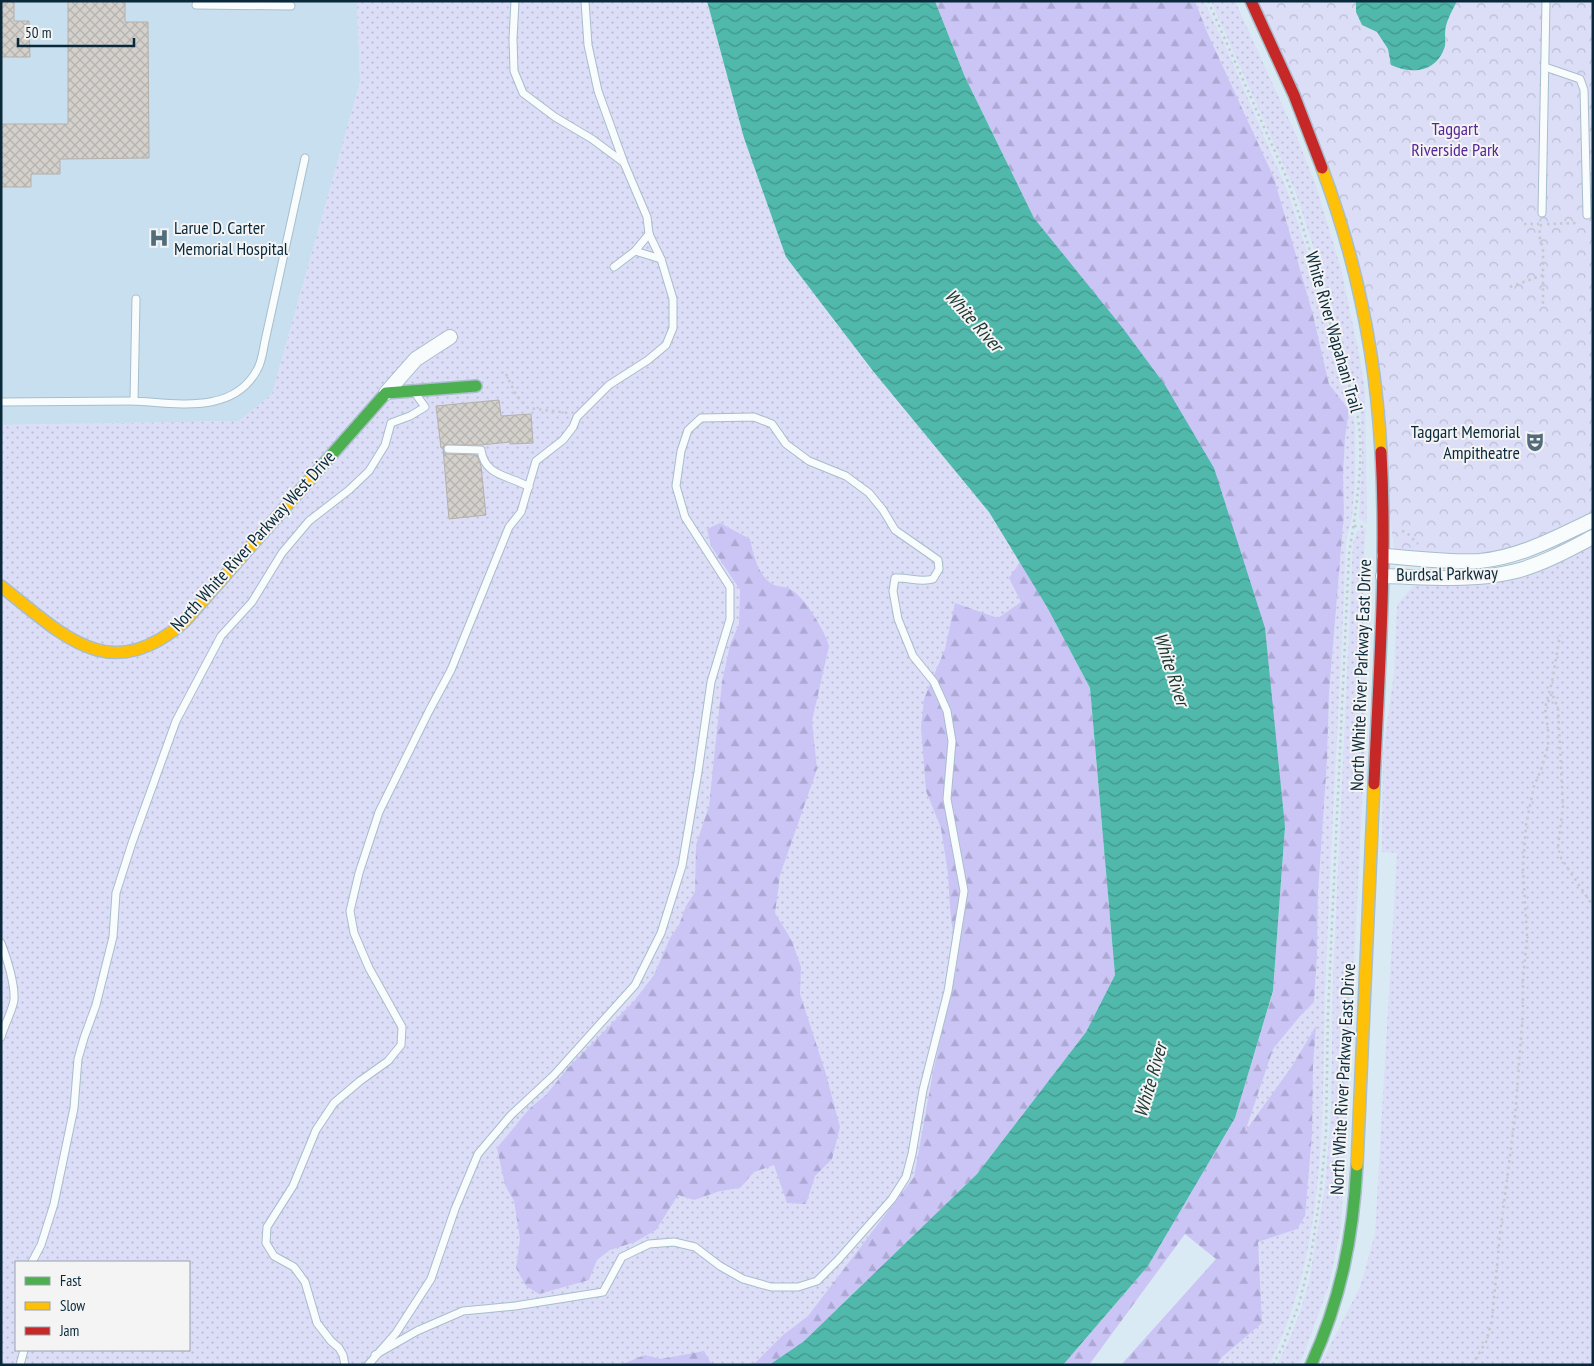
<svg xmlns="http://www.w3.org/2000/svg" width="1594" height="1366" font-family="'PT Sans Narrow',sans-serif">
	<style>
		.built { fill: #c7dfef }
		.grass { fill: url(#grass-dots); fill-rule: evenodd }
		.forest { fill: url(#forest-firs) }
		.park { fill: url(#park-crowns) }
		.water { fill: url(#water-waves) }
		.building { fill: url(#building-cross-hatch); stroke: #b4b0ab }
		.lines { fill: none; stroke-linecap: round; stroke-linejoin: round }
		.lane-casing { stroke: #a8becb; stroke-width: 9 }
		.street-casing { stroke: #a8becb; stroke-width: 16 }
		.fast-casing { stroke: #a8becb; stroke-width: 14 }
		.slow-casing { stroke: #a8becb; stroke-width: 14 }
		.jam-casing { stroke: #a8becb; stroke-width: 14 }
		.path { stroke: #c2cad0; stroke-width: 2.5; stroke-dasharray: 2.5 4; stroke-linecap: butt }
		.lane { stroke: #f9fcfd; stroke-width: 7 }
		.street { stroke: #f9fcfd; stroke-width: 14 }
		.fast { stroke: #4caf50; stroke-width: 11 }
		.slow { stroke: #ffc107; stroke-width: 11 }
		.jam { stroke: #c62828; stroke-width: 11 }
		.labels { text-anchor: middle; stroke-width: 4; stroke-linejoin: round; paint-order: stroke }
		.park-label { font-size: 18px; fill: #562598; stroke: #f4f4f4 }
		.poi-label { font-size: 18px; fill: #09283a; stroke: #f4f4f4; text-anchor: start }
		.street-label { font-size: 18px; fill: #09283a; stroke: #f4f4f4 }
		.water-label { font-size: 19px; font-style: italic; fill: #1d3731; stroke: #f4f4f4 }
	</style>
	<defs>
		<pattern id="grass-dots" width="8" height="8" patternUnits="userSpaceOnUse" patternTransform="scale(1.25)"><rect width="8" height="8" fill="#dcddf7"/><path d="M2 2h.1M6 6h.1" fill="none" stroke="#bbbed4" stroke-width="1.8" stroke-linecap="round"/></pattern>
		<pattern id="forest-firs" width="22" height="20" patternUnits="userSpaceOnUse" patternTransform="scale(1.25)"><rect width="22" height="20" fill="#cbc5f6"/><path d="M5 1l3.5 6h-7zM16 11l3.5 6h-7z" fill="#ada9d4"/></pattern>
		<pattern id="park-crowns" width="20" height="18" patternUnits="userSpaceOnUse" patternTransform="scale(1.25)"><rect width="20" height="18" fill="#dcddf7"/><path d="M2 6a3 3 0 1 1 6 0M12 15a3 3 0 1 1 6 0" fill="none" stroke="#bbbed4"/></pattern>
		<pattern id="water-waves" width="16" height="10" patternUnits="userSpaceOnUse" patternTransform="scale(1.25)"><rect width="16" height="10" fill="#50b9ab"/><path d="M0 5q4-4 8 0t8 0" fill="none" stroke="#41968c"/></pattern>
		<pattern id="building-cross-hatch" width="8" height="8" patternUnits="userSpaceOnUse" patternTransform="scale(1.25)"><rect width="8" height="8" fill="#d4d0cb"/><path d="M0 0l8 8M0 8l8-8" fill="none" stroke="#b5b3af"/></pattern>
	</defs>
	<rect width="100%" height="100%" fill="#daeaf4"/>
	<polygon class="built" points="1,1 357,1 360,82 272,394 239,421 1,425"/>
	<g class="grass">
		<path d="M357,1H707L744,138L786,257L873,371L989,512L1047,607L1010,1073L769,1365H1V425L239,421L272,394L360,82ZM16,1262H189V1350H16Z"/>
		<path d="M1195,1H1204L1228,52L1287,190L1306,248L1331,338L1348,392L1355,424V483L1352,517L1346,540C1342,660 1334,780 1329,900C1328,931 1326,961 1325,992C1322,1118 1327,1249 1269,1365H1217L1222,1357L1258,1274V1242L1297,1229L1315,1028L1292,1066L1245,1135L1252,1061L1314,1002L1317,955L1318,893L1327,761L1329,693L1344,513L1343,476L1345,438L1349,410L1329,384L1313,315Z"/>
		<polygon points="1211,1 1235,1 1296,135 1316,186 1341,269 1359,354 1365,391 1367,524 1359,518 1362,452 1360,403 1343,353 1316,255 1296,193"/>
		<path d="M1366,528C1360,582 1365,635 1366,689C1366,707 1365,725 1365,743L1341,1227L1329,1285L1304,1354L1298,1365H1277L1292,1333L1301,1309L1309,1282L1325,1186L1331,1111L1333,977L1353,543L1357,531Z"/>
		<polygon points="1593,544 1593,1365 1320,1365 1360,1287 1375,1234 1397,853 1382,852 1383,752 1394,673 1397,605 1413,586 1425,582 1461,583"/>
	</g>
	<g class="forest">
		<polygon points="935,1 1195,1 1207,32 1274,178 1313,315 1329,384 1349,410 1345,438 1343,476 1344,513 1329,693 1327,761 1318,893 1317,955 1314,1002 1300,1016 1273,1049 1245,1132 1292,1066 1316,1026 1313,1065 1312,1134 1305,1216 1297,1229 1258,1242 1262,1323 1222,1357 1217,1365 1121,1365 1216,1259 1185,1234 1089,1365 1063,1365 1148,1266 1235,1118 1273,992 1285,827 1061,252 1034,218 965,77"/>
		<path d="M720,523L750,539C753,554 758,575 772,584C777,587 785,586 790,589C804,596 825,631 829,646L812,721L817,769L780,875L775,913L792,941L801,967L800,994L825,1071L840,1127L832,1159L815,1176L806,1204L787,1203L774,1165L754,1172L740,1188L720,1191L694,1200L678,1195L656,1230L635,1242L610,1250L597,1260L589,1280L539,1294L526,1286L516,1268L520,1239L514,1201L505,1185L497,1148L530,1108L546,1095L567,1069L634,1001L654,975L670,938L679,925L686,906L695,892L696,845L709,806L722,682L730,645L739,624L740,590L711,546L707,529Z"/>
		<polygon points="1020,562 1047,607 1090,688 1115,975 1086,1032 977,1174 803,1342 769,1365 749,1365 756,1362 783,1335 808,1316 914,1177 933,1072 957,967 950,908 948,874 941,828 926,791 921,728 924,699 945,649 955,603 998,618 1021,602 1009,578"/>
		<polygon points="704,1351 712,1365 620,1365 645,1355 661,1359"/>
	</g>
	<polygon class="park" points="1253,1 1593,1 1593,534 1519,561 1395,557 1381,446 1353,269"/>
	<g class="water">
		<polygon points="707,1 935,1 965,77 1034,218 1122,327 1165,385 1214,468 1265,628 1285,827 1273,991 1235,1118 1148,1266 1063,1365 769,1365 803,1342 977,1174 1086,1032 1115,975 1090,688 1047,607 989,512 873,371 786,257 744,138"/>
		<path d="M1356,1H1457C1453,9 1448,18 1446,26C1444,33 1446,40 1445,46C1437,72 1413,75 1391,65L1388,49L1377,32L1362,25L1356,12Z"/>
	</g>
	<g class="building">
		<polygon points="1,1 14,1 14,21 29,21 30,57 1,57"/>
		<polygon points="68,1 125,1 125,22 148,22 149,158 60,159 60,174 31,174 31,187 1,187 1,124 68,124"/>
		<polygon points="499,400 501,416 531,414 533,443 510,444 510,442 480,445 445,445 443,449 446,454 477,455 481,466 486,515 449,519 443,448 441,448 436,406"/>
	</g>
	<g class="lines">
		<defs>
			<g id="lane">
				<polyline points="515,1 513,39 514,71 523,93 555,117 592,139 623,162"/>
				<polyline points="196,5 291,6"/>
				<polyline points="1545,67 1580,79 1584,90 1587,215"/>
				<polyline points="1542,213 1546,1"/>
				<polyline points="635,251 661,259"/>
				<polyline points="614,267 635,251 649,234"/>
				<path d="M136,299L134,401C176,403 233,415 257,370C262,362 263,350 265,341L305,158"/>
				<polyline points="1,402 134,401"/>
				<path d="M448,449L481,450C485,477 509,475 529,487"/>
				<path d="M1,943C7,958 15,984 14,1000C13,1009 4,1026 1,1037"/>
				<polyline points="32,1262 41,1245 54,1204 74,1108 78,1059 84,1038 96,1005 113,937 116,893 132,843 176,721 221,636 252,602 282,553 309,521 349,490 369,471 385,445 391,423 410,416 425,407 415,393"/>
				<polyline points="20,1365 24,1350"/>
				<polyline points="345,1365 343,1355 339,1348 331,1341 317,1323 305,1282 294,1267 274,1256 266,1243 267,1227 293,1186 316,1130 334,1103 360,1081 388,1061 401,1045 402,1027 369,968 354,933 350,911 359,873 379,812 429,711 451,670 509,527 521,512 536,461 563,440 573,427 577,417 609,385 648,360 666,345 673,328 673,299 661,259 649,234 647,217 624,163 598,91 588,45 585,1"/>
				<path d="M368,1365L396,1333L431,1279L455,1209L478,1154L511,1115L554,1075L635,985L661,933L682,866L698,772L711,682L730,619V587L685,517L676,486L681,451L688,430L701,418L754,417L772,424L786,444L809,461L846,476L869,493L883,510L895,530L938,560L939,569L933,579C920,583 909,577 895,578L893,591L898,619L913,656L934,682L947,711L952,741L947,799L964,891L948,991L923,1090L912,1154L906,1177L892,1199L838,1260L817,1281L798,1287H771L743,1279L720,1266L695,1247L674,1242L649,1244L622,1257L603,1292L515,1306L463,1311L417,1331L375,1355"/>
			</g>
			<g id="street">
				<polyline points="386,393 416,359 450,337"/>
				<path d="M1384,556C1415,558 1449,563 1480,561C1521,557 1557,537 1593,520"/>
				<path d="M1383,576C1427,577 1473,582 1516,571C1543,564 1568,550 1593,537"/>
			</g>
			<g id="fast">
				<polyline points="312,477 386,393 476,386"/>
				<path d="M1311,1365C1341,1299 1353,1237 1357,1165"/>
			</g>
			<g id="slow">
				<path d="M1322,168C1356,259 1376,356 1381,452"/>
				<path d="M1,586C63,635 109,687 184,622L312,477"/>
				<polyline points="1357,1165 1374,784"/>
			</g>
			<g id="jam">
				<polyline points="1251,1 1294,95 1322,168"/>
				<path d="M1374,784C1379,674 1387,563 1381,452"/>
			</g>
		</defs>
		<use href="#lane" class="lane-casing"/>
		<use href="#street" class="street-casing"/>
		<use href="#fast" class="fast-casing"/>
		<use href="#slow" class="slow-casing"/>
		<use href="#jam" class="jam-casing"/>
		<g class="path">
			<path d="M1208,1L1285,174C1302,219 1314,266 1327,313C1336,343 1346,374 1355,404C1367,448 1356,509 1349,554L1328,1012L1326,1133L1321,1188L1311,1256L1299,1304L1283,1346L1273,1365"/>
			<polyline points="1524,224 1539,224"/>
			<polyline points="1541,224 1539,235 1543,248 1543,307"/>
			<polyline points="1547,224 1579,223"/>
			<polyline points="1510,287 1543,275"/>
			<polyline points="506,374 516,395 528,408 568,413"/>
			<polyline points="1354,526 1366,527"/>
			<polyline points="1402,531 1406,532 1418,544"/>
			<polyline points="1548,702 1552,693 1558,709 1563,806 1558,847 1561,858 1593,906"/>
			<polyline points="1472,1365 1486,1342 1492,1320 1500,1234 1515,1117 1523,1012 1523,980 1527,937 1523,868 1526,825 1534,786 1541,770 1548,746 1548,730 1545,708 1552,682 1560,635"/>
		</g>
		<use href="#lane" class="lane"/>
		<use href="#street" class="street"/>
		<use href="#fast" class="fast"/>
		<use href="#slow" class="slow"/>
		<use href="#jam" class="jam"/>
	</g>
	<defs>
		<symbol id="hospital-bare" viewBox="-9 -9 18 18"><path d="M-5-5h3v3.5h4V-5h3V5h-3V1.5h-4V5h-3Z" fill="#526c7b" stroke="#f4f4f4" stroke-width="2.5" paint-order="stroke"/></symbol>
		<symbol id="theatre-bare" viewBox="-9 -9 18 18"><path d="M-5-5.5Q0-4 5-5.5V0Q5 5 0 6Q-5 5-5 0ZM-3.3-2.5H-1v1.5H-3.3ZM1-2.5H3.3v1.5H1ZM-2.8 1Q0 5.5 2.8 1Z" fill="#526c7b" stroke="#f4f4f4" stroke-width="2.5" paint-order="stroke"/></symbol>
	</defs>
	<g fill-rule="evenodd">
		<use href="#hospital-bare" x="145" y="224" width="28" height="28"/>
		<use href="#theatre-bare" x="1521" y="428" width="28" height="28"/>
	</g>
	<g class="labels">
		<g class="park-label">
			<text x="1455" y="135">Taggart<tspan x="1455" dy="21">Riverside Park</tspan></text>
		</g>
		<g class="poi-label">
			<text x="174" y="234">Larue D. Carter<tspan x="174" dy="21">Memorial Hospital</tspan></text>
			<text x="1520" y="438" text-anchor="end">Taggart Memorial<tspan x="1520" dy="21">Ampitheatre</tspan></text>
		</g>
		<g class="street-label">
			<text transform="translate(1334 332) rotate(74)" y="6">White River Wapahani Trail</text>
			<text transform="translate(253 541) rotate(-48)" y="6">North White River Parkway West Drive</text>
			<text transform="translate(1447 574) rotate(-1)" y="6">Burdsal Parkway</text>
			<text transform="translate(1361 675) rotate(-88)" y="6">North White River Parkway East Drive</text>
			<text transform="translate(1343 1079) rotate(-87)" y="6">North White River Parkway East Drive</text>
		</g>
		<g class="water-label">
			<text transform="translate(974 320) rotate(48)" y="7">White River</text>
			<text transform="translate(1172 669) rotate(72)" y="7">White River</text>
			<text transform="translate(1150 1080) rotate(-74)" y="7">White River</text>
		</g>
	</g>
	<rect width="1594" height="1366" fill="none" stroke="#09283a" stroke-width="5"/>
	<rect x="15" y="1261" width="175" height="90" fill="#f4f4f4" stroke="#96a2aa"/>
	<rect x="25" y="1277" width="25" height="8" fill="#4caf50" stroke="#96a2aa"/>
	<text x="60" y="1286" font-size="15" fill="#09283a">Fast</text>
	<rect x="25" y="1302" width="25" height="8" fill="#ffc107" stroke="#96a2aa"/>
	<text x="60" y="1311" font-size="15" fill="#09283a">Slow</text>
	<rect x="25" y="1327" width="25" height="8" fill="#c62828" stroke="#96a2aa"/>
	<text x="60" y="1336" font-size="15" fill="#09283a">Jam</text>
	<path d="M18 38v8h116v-8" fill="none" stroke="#09283a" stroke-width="2.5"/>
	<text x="25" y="38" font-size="15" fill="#09283a" stroke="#f4f4f4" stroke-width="4" paint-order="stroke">50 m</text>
</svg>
